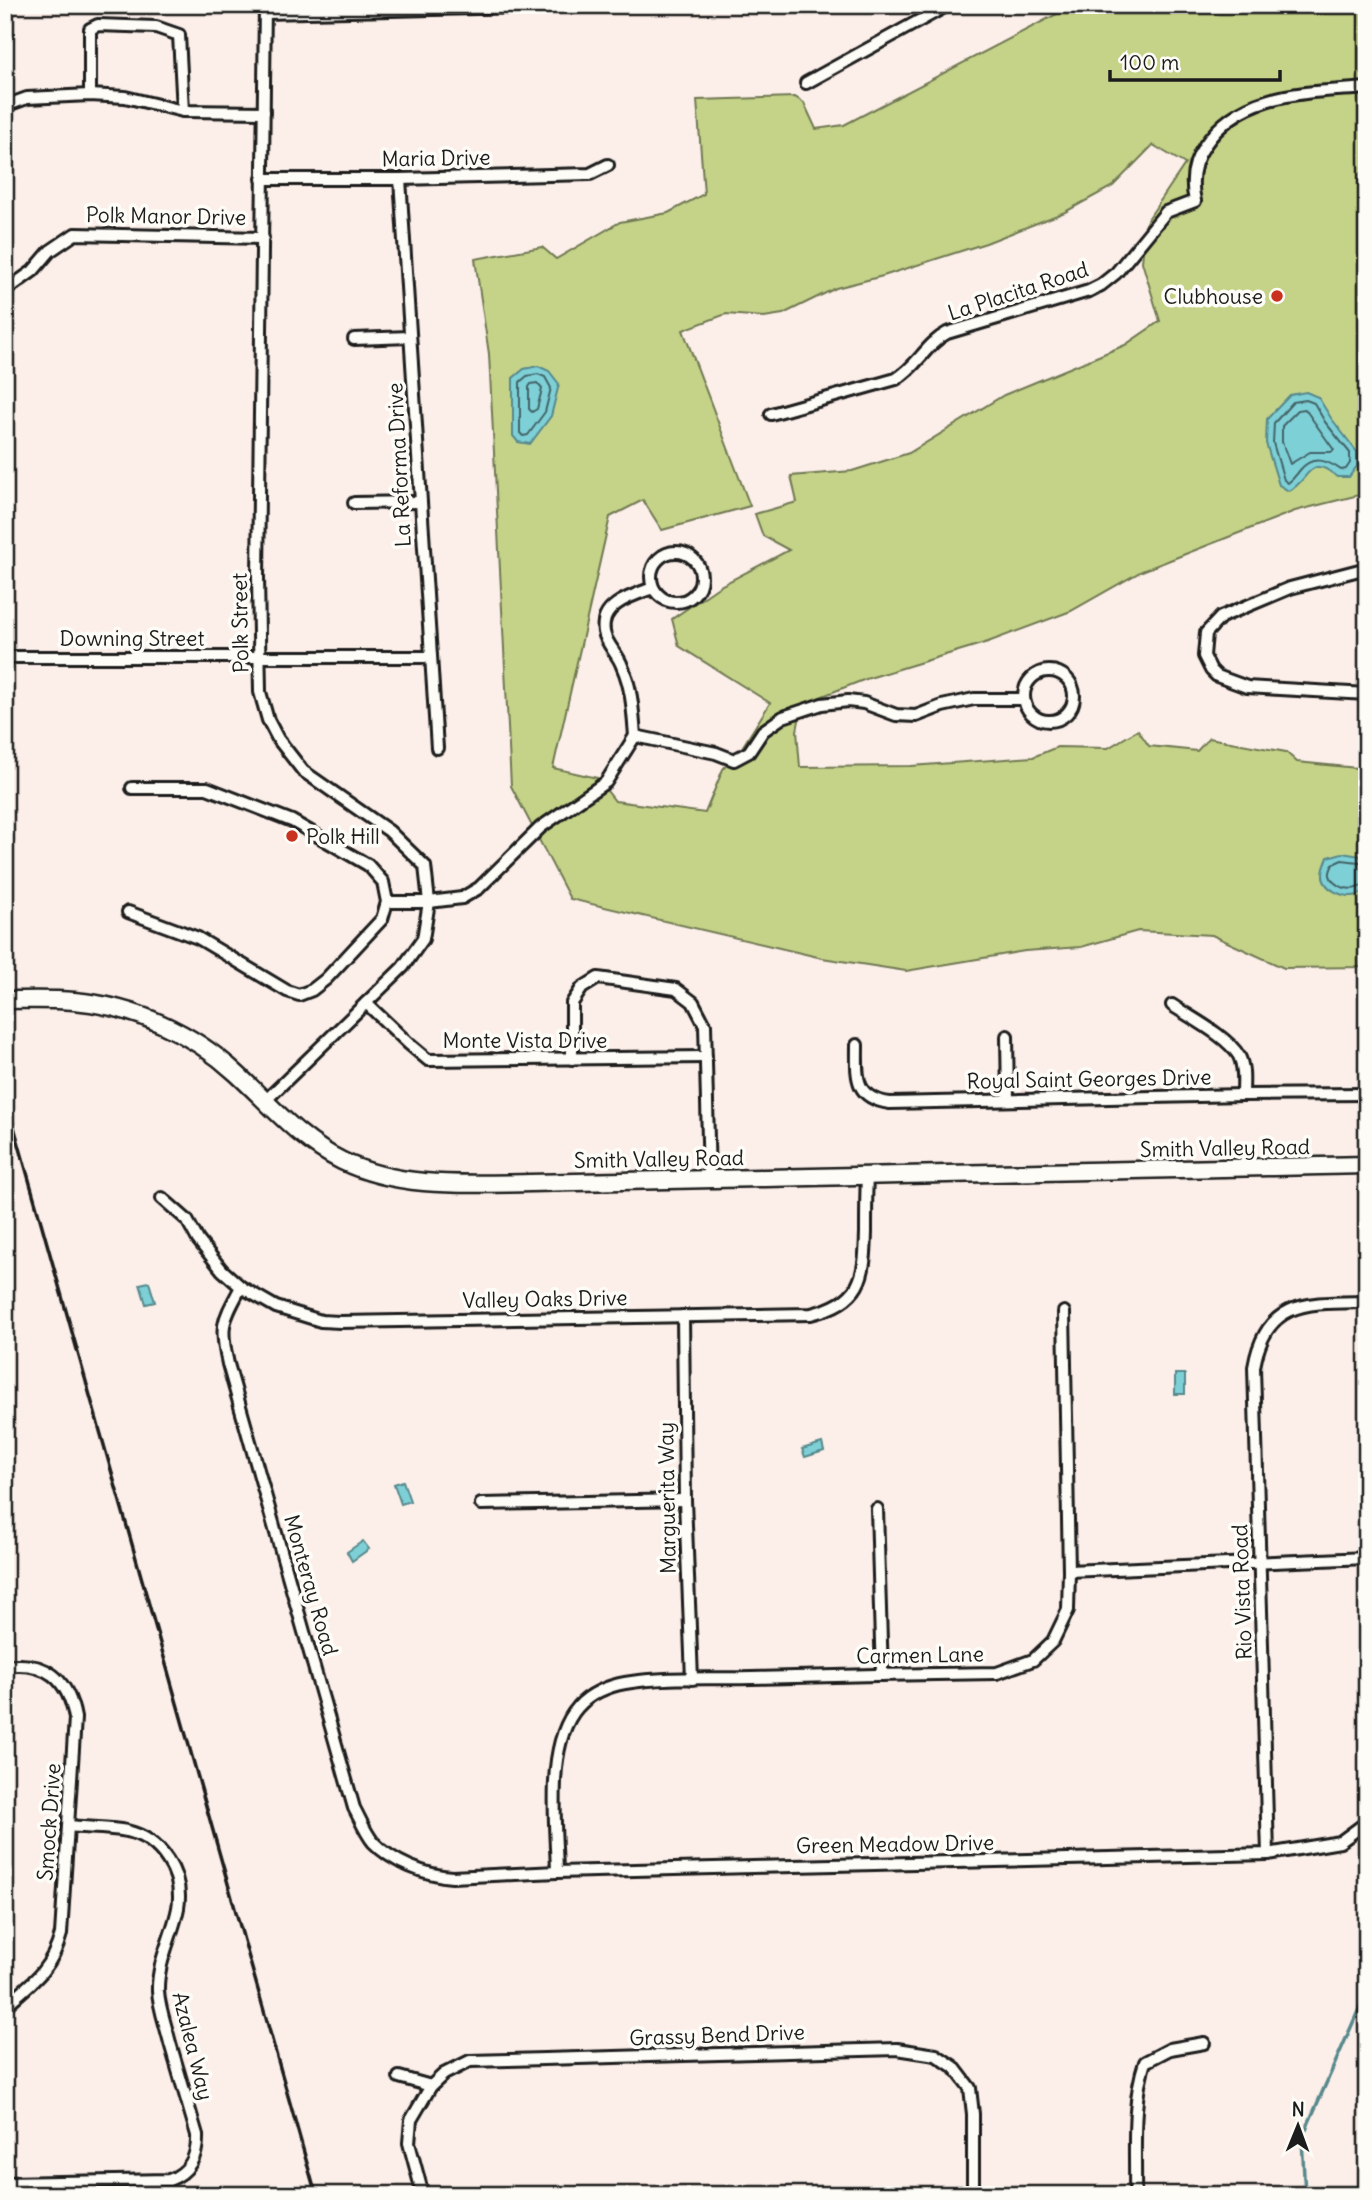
<svg xmlns="http://www.w3.org/2000/svg" width="1372" height="2200" viewBox="0 0 1372 2200" font-family="Delius,sans-serif">
<style>
.green{fill:#c4d388;stroke:#707852;stroke-width:2;fill-rule:evenodd}
.water{fill:#7ed0d7;stroke:#57888c;stroke-width:2}
.lines{fill:none;stroke-linecap:round;stroke-linejoin:round}
.shore{stroke:#436467;stroke-width:2}
.stream{stroke:#57888c;stroke-width:3.5}
.minor-casing{stroke:#1c1c1c;stroke-width:16}
.secondary-casing{stroke:#1c1c1c;stroke-width:21}
.minor{stroke:#fdfcf7;stroke-width:10}
.secondary{stroke:#fdfcf7;stroke-width:16}
.rail{stroke:#1c1c1c;stroke-width:3.5}
.poi-dot{fill:#c8321e;stroke:#fdfcf7;stroke-width:2.5}
.labels{text-anchor:middle;dominant-baseline:central;stroke-width:7;stroke-linejoin:round;paint-order:stroke}
.street-label{font-size:21px;fill:#1c1c1c;stroke:#fdfcf7}
.poi-label{font-size:21px;fill:#1c1c1c;stroke:#fdfcf7;text-anchor:end}
</style>
<rect width="100%" height="100%" fill="#fcefe9"/>
<filter id="ink" filterUnits="userSpaceOnUse"><feTurbulence type="fractalNoise" baseFrequency=".0143" numOctaves="2"/><feDisplacementMap in="SourceGraphic" scale="14" xChannelSelector="R" yChannelSelector="G"/><feConvolveMatrix kernelMatrix="1 2 1 2 8 2 1 2 1" color-interpolation-filters="sRGB"/></filter>
<g filter="url(#ink)">
<path class="green" d="M1074 5H1367V493L1295 511 1142 571 1071 611 988 642 866 679 802 704 797 731 800 767 911 766 1033 757 1057 747 1108 748 1138 730 1149 746 1197 751 1209 738 1286 752 1297 762 1367 769V967L1284 968 1212 935 1138 931 1081 947 1025 951 906 971 822 958 570 899 511 786 489 354 475 259 542 247 556 259 620 222 668 213 704 194 697 100 795 97 804 103 816 129 844 125ZM1153 145 1185 164 1146 222 1142 262 1160 321 1125 345 1004 395 909 453 852 471 791 476 797 502 755 514 763 536 789 550 720 586 672 619 679 646 770 703 741 749 723 769 705 813 615 801 597 778 553 768 610 517 643 500 662 530 750 506 683 330 726 314 764 317 783 314 836 288 883 276 986 243 1065 212 1113 186Z"/>
<g class="water">
<path d="M538 366 549 371 559 384 551 416 530 444 518 442 513 436V378L524 369Z"/>
<path d="M1306 392 1318 397 1331 418 1357 452V466L1349 477H1337C1309 452 1310 480 1289 491L1279 485 1266 443 1267 419 1290 395Z"/>
<path d="M1342 853 1367 857V888C1365 890 1359 895 1358 895 1344 899 1322 889 1323 874 1323 869 1326 862 1328 857Z"/>
<path d="M149 1282 155 1302 146 1304 140 1284Z"/>
<rect x="1175" y="1374" width="10" height="20"/>
<path d="M822 1443 824 1451 805 1457 802 1449Z"/>
<path d="M403 1481 410 1501 401 1504 394 1484Z"/>
<path d="M363 1541 369 1549 352 1561 347 1552Z"/>
</g>
<g class="lines">
<g class="shore">
<path d="M538 374 545 377 551 388 545 412 528 435 523 436 520 433V382L527 376Z"/>
<path d="M537 383 542 389 537 409 532 412 529 409V387L531 384Z"/>
<path d="M1306 400 1314 403 1325 422 1350 453V463L1346 469 1341 470C1328 461 1313 454 1300 470 1296 475 1294 479 1288 483L1284 480 1273 443 1274 423 1293 402Z"/>
<path d="M1305 409 1334 450 1331 452H1310L1290 464 1282 442V426L1298 410Z"/>
<path d="M1367 863 1342 860 1333 864C1332 867 1329 872 1330 875 1332 885 1347 891 1356 888 1360 887 1363 884 1367 884"/>
</g>
<path class="stream" d="M1305 2195 1302 2138 1367 1991"/>
<defs>
<g id="minor">
<path d="M265 13 599 5"/>
<path d="M806 83 948 5"/>
<path d="M90 95V29L98 25 156 27 179 35 183 111"/>
<path d="M5 106 27 98 90 95 125 97 183 111 264 112"/>
<path d="M262 179H400L590 174 608 165"/>
<path d="M400 179 437 748"/>
<path d="M5 291 33 271 50 251 75 234 263 238"/>
<path d="M354 339 410 337"/>
<path d="M771 414 896 379C917 367 926 344 947 333L1089 291 1101 285 1116 273 1166 212 1195 201C1190 180 1193 162 1205 145 1242 90 1308 93 1367 88"/>
<path d="M354 503 419 502"/>
<circle cx="676" cy="577" r="25"/>
<path d="M1367 568 1290 588 1221 617 1206 633 1204 656 1211 670 1217 676 1247 687 1367 694"/>
<path d="M5 657H431"/>
<circle cx="1049" cy="696" r="25"/>
<path d="M635 736C633 712 632 688 622 666 618 654 606 644 604 632 599 604 634 595 653 588"/>
<path d="M387 902H429L462 898 479 888 541 827 606 782 635 736 716 753 734 760 749 752 763 731 783 717 822 704 848 701 864 703 896 715 916 716 942 706 974 699H1024"/>
<path d="M128 912 198 938 287 991 299 995 312 990 326 979 382 919 387 902 383 882 368 865 292 821 207 788H132"/>
<path d="M366 1003 409 1044 428 1060 706 1057"/>
<path d="M1172 1005C1191 1018 1227 1036 1239 1056 1245 1068 1243 1083 1243 1095"/>
<path d="M1007 1036 1008 1100"/>
<path d="M857 1045C857 1075 853 1098 890 1103L1243 1095 1367 1094"/>
<path d="M572 1059V1003L582 988 598 978 676 989 693 1002 705 1025 709 1179"/>
<path d="M264 1102 403 967 423 939 429 902 425 866 389 831 303 771 278 739 268 720 260 692 258 577 265 5"/>
<path d="M162 1198 187 1220 198 1240 222 1270 241 1287 276 1307 321 1321 340 1322 811 1314C861 1302 865 1279 866 1232 866 1214 866 1195 867 1176"/>
<path d="M241 1287C223 1321 219 1325 228 1364L354 1808C360 1819 365 1832 373 1842 392 1862 425 1875 452 1877L557 1872 1268 1854 1340 1842 1367 1822"/>
<path d="M683 1316 685 1500 692 1679"/>
<path d="M481 1504 685 1500"/>
<path d="M877 1509 882 1675"/>
<path d="M1069 1571 1367 1558"/>
<path d="M5 1666C46 1660 68 1679 75 1718L61 1934C52 1969 32 1983 5 2006"/>
<path d="M1268 1854 1254 1367C1266 1298 1310 1303 1367 1302"/>
<path d="M557 1872C556 1824 545 1744 578 1707 589 1694 608 1686 625 1683 666 1676 710 1679 752 1678 834 1676 915 1674 997 1673L1033 1660 1053 1641 1068 1610 1069 1571 1064 1312"/>
<path d="M399 2077 431 2086"/>
<path d="M5 2183 169 2180C189 2173 198 2156 197 2135 188 2104 179 2073 170 2043 166 2026 159 2008 158 1991 157 1962 173 1935 178 1908 184 1874 161 1839 127 1831 108 1827 87 1828 68 1826"/>
<path d="M423 2195 409 2143 411 2120 431 2086 444 2074 470 2061 897 2049 936 2055 954 2067 970 2088 973 2114V2195"/>
<path d="M1135 2195C1136 2151 1131 2104 1145 2062L1170 2049 1204 2043"/>
</g>
<path id="secondary" d="M5 1000C28 1000 51 999 74 1001 134 1006 193 1033 236 1073 271 1105 299 1140 342 1161 400 1189 467 1184 530 1183L1367 1165"/>
</defs>
<use href="#minor" class="minor-casing"/>
<use href="#secondary" class="secondary-casing"/>
<use href="#minor" class="minor"/>
<use href="#secondary" class="secondary"/>
<path class="rail" d="M5 1095 316 2195"/>
</g>
</g>
<g class="poi-dot">
<circle cx="1277" cy="296" r="7"/>
<circle cx="292" cy="836" r="7"/>
</g>
<g class="labels">
<g class="street-label">
<text transform="translate(436 158) rotate(-1)">Maria Drive</text>
<text transform="translate(166 216) rotate(1)">Polk Manor Drive</text>
<text transform="translate(1018 291) rotate(-18)">La Placita Road</text>
<text transform="translate(399 465) rotate(-93)">La Reforma Drive</text>
<text transform="translate(240 623) rotate(-91)">Polk Street</text>
<text x="132" y="638">Downing Street</text>
<text x="525" y="1040">Monte Vista Drive</text>
<text transform="translate(1089 1079) rotate(-1)">Royal Saint Georges Drive</text>
<text transform="translate(1225 1148) rotate(-1)">Smith Valley Road</text>
<text transform="translate(659 1159) rotate(-1)">Smith Valley Road</text>
<text transform="translate(545 1299) rotate(-1)">Valley Oaks Drive</text>
<text transform="translate(667 1498) rotate(-91)">Marguerita Way</text>
<text transform="translate(311 1585) rotate(74)">Monteray Road</text>
<text transform="translate(1242 1592) rotate(-92)">Rio Vista Road</text>
<text transform="translate(920 1655) rotate(-1)">Carmen Lane</text>
<text transform="translate(49 1822) rotate(-86)">Smock Drive</text>
<text transform="translate(895 1844) rotate(-1)">Green Meadow Drive</text>
<text transform="translate(717 2035) rotate(-2)">Grassy Bend Drive</text>
<text transform="translate(193 2046) rotate(76)">Azalea Way</text>
</g>
<g class="poi-label">
<text x="1263" y="296">Clubhouse</text>
<text x="306" y="836" text-anchor="start">Polk Hill</text>
</g>
</g>
<rect width="1372" height="2200" fill="none" stroke="#fdfcf7" stroke-width="28"/>
<rect x="14" y="14" width="1344" height="2172" fill="none" stroke="#1c1c1c" stroke-width="2.5" filter="url(#ink)"/>
<g transform="translate(1298 2126) rotate(1)" stroke="#fdfcf7" stroke-width="5" paint-order="stroke">
<path d="M0-5L12 26L0 18L-12 26Z" fill="#1c1c1c"/>
<text y="-10" font-size="19" font-weight="bold" text-anchor="middle" fill="#1c1c1c">N</text>
</g>
<path d="M1110 70v10h170v-10" fill="none" stroke="#1c1c1c" stroke-width="3.5"/>
<text x="1120" y="70" font-size="21" fill="#1c1c1c" stroke="#fdfcf7" stroke-width="5" paint-order="stroke">100 m</text>
</svg>
